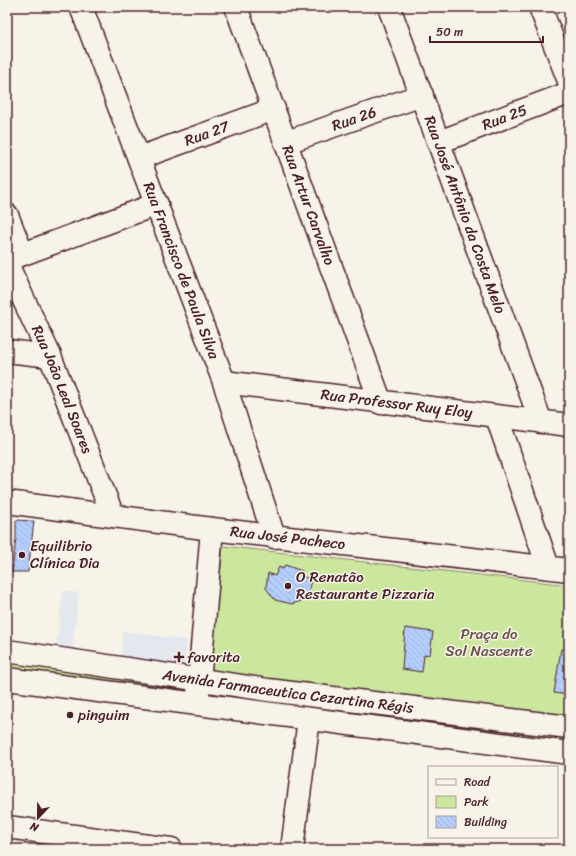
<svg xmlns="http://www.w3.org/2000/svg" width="576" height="856" viewBox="0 0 576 856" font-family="Sriracha,sans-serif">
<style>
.built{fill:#e3e8ee}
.green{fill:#cbe79d;stroke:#8a8364}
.building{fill:url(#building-back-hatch);stroke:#4a1f2b}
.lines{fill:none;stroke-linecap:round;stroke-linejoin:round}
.minor-casing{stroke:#4a1f2b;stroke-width:25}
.minor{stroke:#f7f3e8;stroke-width:22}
.poi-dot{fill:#4a1f2b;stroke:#f7f3e8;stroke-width:1.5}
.labels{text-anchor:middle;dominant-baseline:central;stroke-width:3;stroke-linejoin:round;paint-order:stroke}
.street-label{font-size:15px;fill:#4a1f2b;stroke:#f7f3e8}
.poi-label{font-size:15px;fill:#4a1f2b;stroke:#f7f3e8;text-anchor:start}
.park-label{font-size:15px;fill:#6a5148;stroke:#f7f3e8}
</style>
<defs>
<pattern id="building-back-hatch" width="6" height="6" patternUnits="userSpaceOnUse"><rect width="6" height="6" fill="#b5cffd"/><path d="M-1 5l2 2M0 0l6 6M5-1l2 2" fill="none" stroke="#9db1d9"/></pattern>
</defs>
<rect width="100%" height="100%" fill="#f7f3e8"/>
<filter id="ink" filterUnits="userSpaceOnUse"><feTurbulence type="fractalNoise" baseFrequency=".025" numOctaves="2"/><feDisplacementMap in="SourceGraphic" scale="8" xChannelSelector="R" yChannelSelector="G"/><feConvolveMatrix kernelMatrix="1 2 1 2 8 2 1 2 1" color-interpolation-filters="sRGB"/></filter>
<g filter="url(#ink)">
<g class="built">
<path d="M63 591 79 593 72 652 56 650Z"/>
<path d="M123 631 187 640 184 668 120 659Z"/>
</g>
<g class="green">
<path d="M223 546 569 585V720L210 674Z"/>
<path d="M7 655 190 679 189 701 7 676Z"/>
<path d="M207 688 569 736V749L205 703Z"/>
</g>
<g class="building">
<path d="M16 520 34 521 28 572H12L16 538Z"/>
<path d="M285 565 302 571V576L311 580 308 594 301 601 292 604 275 600 266 588 268 573 275 576 279 567 283 569Z"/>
<path d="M405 628 433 632 430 654 424 655 422 672 402 669Z"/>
<path d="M561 649 569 650V695L554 693Z"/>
</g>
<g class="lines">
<defs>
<g id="minor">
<path id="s1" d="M81 7 224 382 274 537"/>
<path id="s2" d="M236 7 381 403"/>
<path id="s3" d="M389 7 541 422"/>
<path d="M540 7 569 81"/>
<path id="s4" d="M287 142 422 95"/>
<path id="s5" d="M439 142 569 93"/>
<path id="s6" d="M139 158 274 109"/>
<path d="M7 215 22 253"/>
<path d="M7 260 157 204"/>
<path id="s7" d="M7 264 50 356 113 516"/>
<path d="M7 351 50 356"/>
<path id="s8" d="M224 382 569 425"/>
<path d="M497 417 548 567"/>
<path id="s9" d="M7 502 212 529 569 570"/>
<path id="s10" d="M7 651 268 690 569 727"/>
<path d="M7 679 569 753"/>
<path d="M198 694 212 529"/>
<path d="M7 827 171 849"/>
<path d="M292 849 309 719"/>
</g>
</defs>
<use href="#minor" class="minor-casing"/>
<use href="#minor" class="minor"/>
</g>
</g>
<g class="poi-dot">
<circle cx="22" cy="555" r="4"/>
<circle cx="288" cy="586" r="4"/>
<path d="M177 651h4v4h4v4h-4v4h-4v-4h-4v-4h4z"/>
<circle cx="70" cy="715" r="4"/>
</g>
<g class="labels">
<g class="street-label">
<text stroke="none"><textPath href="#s5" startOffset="70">Rua 25</textPath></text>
<text stroke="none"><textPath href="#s4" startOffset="71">Rua 26</textPath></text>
<text stroke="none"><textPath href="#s6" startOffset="72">Rua 27</textPath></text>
<text stroke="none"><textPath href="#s2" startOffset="211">Rua Artur Carvalho</textPath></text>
<text stroke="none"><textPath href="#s3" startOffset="221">Rua José Antônio da Costa Melo</textPath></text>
<text stroke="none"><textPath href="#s1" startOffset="282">Rua Francisco de Paula Silva</textPath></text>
<text stroke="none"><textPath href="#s7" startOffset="137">Rua João Leal Soares</textPath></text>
<text stroke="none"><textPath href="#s8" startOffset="174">Rua Professor Ruy Eloy</textPath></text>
<text stroke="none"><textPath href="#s9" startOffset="283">Rua José Pacheco</textPath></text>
<text stroke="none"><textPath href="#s10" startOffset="284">Avenida Farmaceutica Cezartina Régis</textPath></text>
</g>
<g class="poi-label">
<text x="30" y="546">Equilibrio<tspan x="30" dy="17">Clínica Dia</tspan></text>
<text x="296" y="577">O Renatão<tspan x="296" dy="17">Restaurante Pizzaria</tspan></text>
<text x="187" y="657">favorita</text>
<text x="78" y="715">pinguim</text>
</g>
<g class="park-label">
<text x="489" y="634">Praça do<tspan x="489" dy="17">Sol Nascente</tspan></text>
</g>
</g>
<rect width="576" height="856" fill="none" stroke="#f7f3e8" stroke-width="24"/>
<rect x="12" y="12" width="552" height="832" fill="none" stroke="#4a1f2b" stroke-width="1.5" filter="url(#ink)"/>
<rect x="428" y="766" width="130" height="72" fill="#f7f3e8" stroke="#b29e9c"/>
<rect x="436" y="779" width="20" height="6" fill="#f7f3e8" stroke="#b29e9c"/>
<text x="464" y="786" font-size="12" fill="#4a1f2b">Road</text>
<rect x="436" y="796" width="20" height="12" fill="#cbe79d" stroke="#b29e9c"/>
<text x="464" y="806" font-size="12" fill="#4a1f2b">Park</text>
<rect x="436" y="816" width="20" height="12" fill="url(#building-back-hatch)" stroke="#b29e9c"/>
<text x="464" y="826" font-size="12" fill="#4a1f2b">Building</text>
<g transform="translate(38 818) rotate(202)" stroke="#f7f3e8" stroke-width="3" paint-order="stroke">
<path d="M0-3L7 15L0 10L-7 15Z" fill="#4a1f2b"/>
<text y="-6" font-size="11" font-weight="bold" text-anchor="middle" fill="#4a1f2b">N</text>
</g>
<path d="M430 36v6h113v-6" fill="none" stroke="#4a1f2b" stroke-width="2"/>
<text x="436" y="36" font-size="12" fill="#4a1f2b" stroke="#f7f3e8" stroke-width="3" paint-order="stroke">50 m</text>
</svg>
